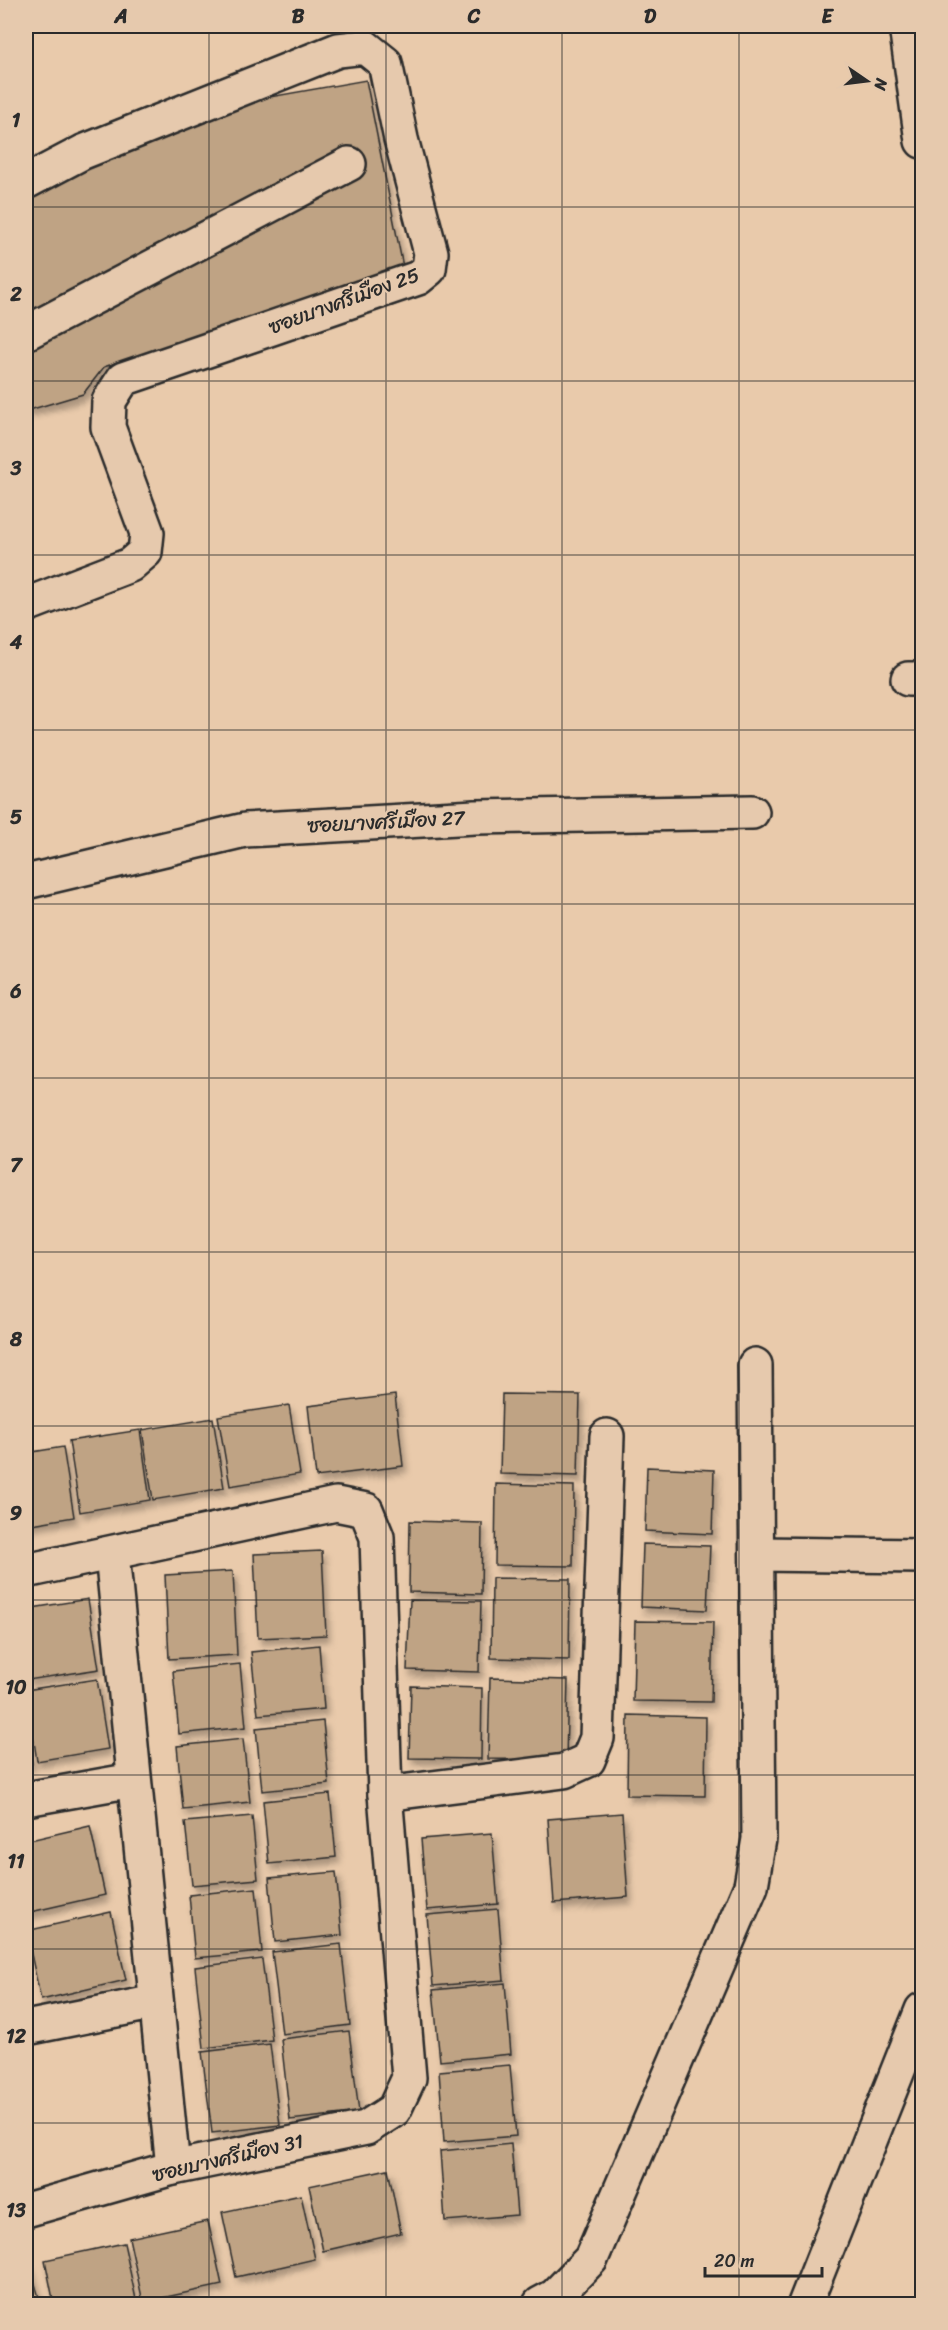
<svg xmlns="http://www.w3.org/2000/svg" width="948" height="2330" viewBox="0 0 948 2330" font-family="Sriracha,'Playpen Sans Thai',sans-serif">
<style>
.building{fill:#bfa384;stroke:#2b2b2b;stroke-width:1.5;filter:url(#shadow)}
.lines{fill:none;stroke-linecap:round;stroke-linejoin:round}
.minor-casing{stroke:#2b2b2b;stroke-width:38}
.minor{stroke:#e6c9ad;stroke-width:33}
.grid{fill:none;stroke:#2b2b2b;stroke-width:1.5;stroke-opacity:0.55}
.labels{text-anchor:middle;dominant-baseline:central;stroke-width:4.5;stroke-linejoin:round;paint-order:stroke}
.street-label{font-size:20px;fill:#2b2b2b;stroke:#e6c9ad}
.neatline{fill:none;stroke:#2b2b2b;stroke-width:2}
.grid-label{font-size:20px;text-anchor:middle;font-weight:bold;fill:#2b2b2b}
</style>
<defs>
<filter id="shadow"><feDropShadow dx="3.5" dy="6" stdDeviation="3" flood-color="#0004"/></filter>
</defs>
<rect width="100%" height="100%" fill="#e9caab"/>
<filter id="ink" filterUnits="userSpaceOnUse"><feTurbulence type="fractalNoise" baseFrequency=".0167" numOctaves="2"/><feDisplacementMap in="SourceGraphic" scale="12" xChannelSelector="R" yChannelSelector="G"/><feConvolveMatrix kernelMatrix="1 2 1 2 8 2 1 2 1" color-interpolation-filters="sRGB"/></filter>
<g filter="url(#ink)">
<g class="building">
<path d="M366 80 403 267 104 367 83 394 26 411V198L191 111Z"/>
<path d="M502 1394 580 1395 578 1476 500 1474Z"/>
<path d="M395 1395 403 1466 316 1477 308 1406Z"/>
<path d="M289 1405 300 1474 230 1486 218 1416Z"/>
<path d="M213 1418 224 1488 153 1500 142 1430Z"/>
<path d="M140 1430 150 1500 80 1512 69 1441Z"/>
<path d="M63 1447 74 1517 26 1525V1453Z"/>
<path d="M647 1467 714 1470 712 1534 645 1531Z"/>
<path d="M496 1484 574 1486 573 1566 495 1565Z"/>
<path d="M410 1521 482 1523 481 1594 409 1592Z"/>
<path d="M643 1544 710 1546 707 1610 641 1607Z"/>
<path d="M322 1551 326 1635 258 1638 254 1554Z"/>
<path d="M233 1571 237 1655 169 1659 165 1575Z"/>
<path d="M492 1578 570 1579 569 1660 491 1658Z"/>
<path d="M88 1599 99 1669 28 1680 26 1664V1609Z"/>
<path d="M410 1600 481 1601 479 1672 407 1670Z"/>
<path d="M635 1621 713 1622 711 1702 633 1701Z"/>
<path d="M319 1645 324 1709 258 1715 251 1652Z"/>
<path d="M240 1664 246 1727 179 1734 173 1671Z"/>
<path d="M490 1678 568 1680 566 1760 488 1759Z"/>
<path d="M97 1679 108 1749 37 1761 26 1690Z"/>
<path d="M411 1686 482 1688 481 1759 409 1758Z"/>
<path d="M628 1715 706 1717 705 1796 627 1795Z"/>
<path d="M323 1721 329 1784 262 1791 256 1728Z"/>
<path d="M26 1725 32 1764 26 1765Z"/>
<path d="M243 1739 250 1802 183 1809 177 1746Z"/>
<path d="M330 1794 336 1857 269 1864 263 1801Z"/>
<path d="M622 1813 628 1897 554 1903 548 1819Z"/>
<path d="M252 1816 258 1879 192 1885 185 1822Z"/>
<path d="M90 1826 105 1895 26 1913V1841Z"/>
<path d="M492 1833 498 1904 427 1910 421 1839Z"/>
<path d="M336 1872 342 1935 275 1942 269 1878Z"/>
<path d="M256 1888 262 1952 195 1958 189 1895Z"/>
<path d="M498 1909 504 1980 433 1986 427 1915Z"/>
<path d="M111 1912 126 1980 41 2000 26 1931Z"/>
<path d="M341 1944 350 2025 282 2034 272 1952Z"/>
<path d="M262 1959 272 2040 204 2048 195 1967Z"/>
<path d="M505 1983 511 2054 440 2061 433 1990Z"/>
<path d="M349 2031 359 2112 290 2120 281 2039Z"/>
<path d="M270 2044 280 2125 212 2133 202 2052Z"/>
<path d="M510 2065 516 2136 444 2142 439 2071Z"/>
<path d="M511 2144 517 2215 445 2221 440 2151Z"/>
<path d="M388 2169 401 2233 323 2251 309 2186Z"/>
<path d="M301 2195 315 2259 236 2277 222 2212Z"/>
<path d="M208 2221 222 2285 143 2302 129 2238Z"/>
<path d="M124 2243 137 2304H54L45 2260Z"/>
<path d="M29 2264 41 2304H26V2265Z"/>
</g>
<g class="lines">
<defs>
<g id="minor">
<path d="M906 26 922 141"/>
<path d="M26 182 83 152 338 50 365 47 385 63 401 139 431 253 429 269 418 278 123 379 109 401 108 427 147 533 145 552 130 565 26 605"/>
<path d="M26 333 349 164"/>
<path d="M908 679H922"/>
<path d="M26 882 245 830 475 817 752 812"/>
<path d="M112 1554 173 2168"/>
<path d="M757 1554 922 1556"/>
<path d="M26 1571 336 1504 366 1510 377 1537 385 1794 409 2078 394 2110 366 2128 173 2168 26 2210"/>
<path d="M385 1794 564 1771 588 1760 597 1738 607 1436"/>
<path d="M26 1799 133 1780"/>
<path d="M26 2028 156 2002"/>
<path d="M540 2304 555 2296 591 2259 751 1886 759 1839 755 1365"/>
<path d="M805 2304 922 2010"/>
</g>
</defs>
<use href="#minor" class="minor-casing"/>
<use href="#minor" class="minor"/>
</g>
</g>
<path class="grid" d="M209 26V2304M386 26V2304M562 26V2304M739 26V2304M26 207H922M26 381H922M26 555H922M26 730H922M26 904H922M26 1078H922M26 1252H922M26 1426H922M26 1600H922M26 1775H922M26 1949H922M26 2123H922"/>
<g class="labels">
<g class="street-label">
<text transform="translate(344 301) rotate(-20)">ซอยบางศรีเมือง 25</text>
<text transform="translate(386 822) rotate(-3)">ซอยบางศรีเมือง 27</text>
<text transform="translate(228 2158) rotate(-13)">ซอยบางศรีเมือง 31</text>
</g>
</g>
<rect width="948" height="2330" fill="none" stroke="#e6c9ad" stroke-width="66"/>
<g transform="translate(867 81) rotate(104)" stroke="#e6c9ad" stroke-width="4.5" paint-order="stroke">
<path d="M0-4.5L10 22L0 15L-10 22Z" fill="#2b2b2b"/>
<text y="-9" font-size="16" font-weight="bold" text-anchor="middle" fill="#2b2b2b">N</text>
</g>
<path d="M705 2267v9h117v-9" fill="none" stroke="#2b2b2b" stroke-width="3"/>
<text x="714" y="2267" font-size="18" fill="#2b2b2b" stroke="#e6c9ad" stroke-width="4.5" paint-order="stroke">20 m</text>
<rect x="33" y="33" width="882" height="2264" class="neatline"/>
<g class="grid-label">
<text x="121" y="23">A</text>
<text x="298" y="23">B</text>
<text x="474" y="23">C</text>
<text x="650" y="23">D</text>
<text x="827" y="23">E</text>
<text x="16" y="127">1</text>
<text x="16" y="301">2</text>
<text x="16" y="475">3</text>
<text x="16" y="649">4</text>
<text x="16" y="824">5</text>
<text x="16" y="998">6</text>
<text x="16" y="1172">7</text>
<text x="16" y="1346">8</text>
<text x="16" y="1520">9</text>
<text x="16" y="1694">10</text>
<text x="16" y="1868">11</text>
<text x="16" y="2043">12</text>
<text x="16" y="2217">13</text>
</g>
</svg>
